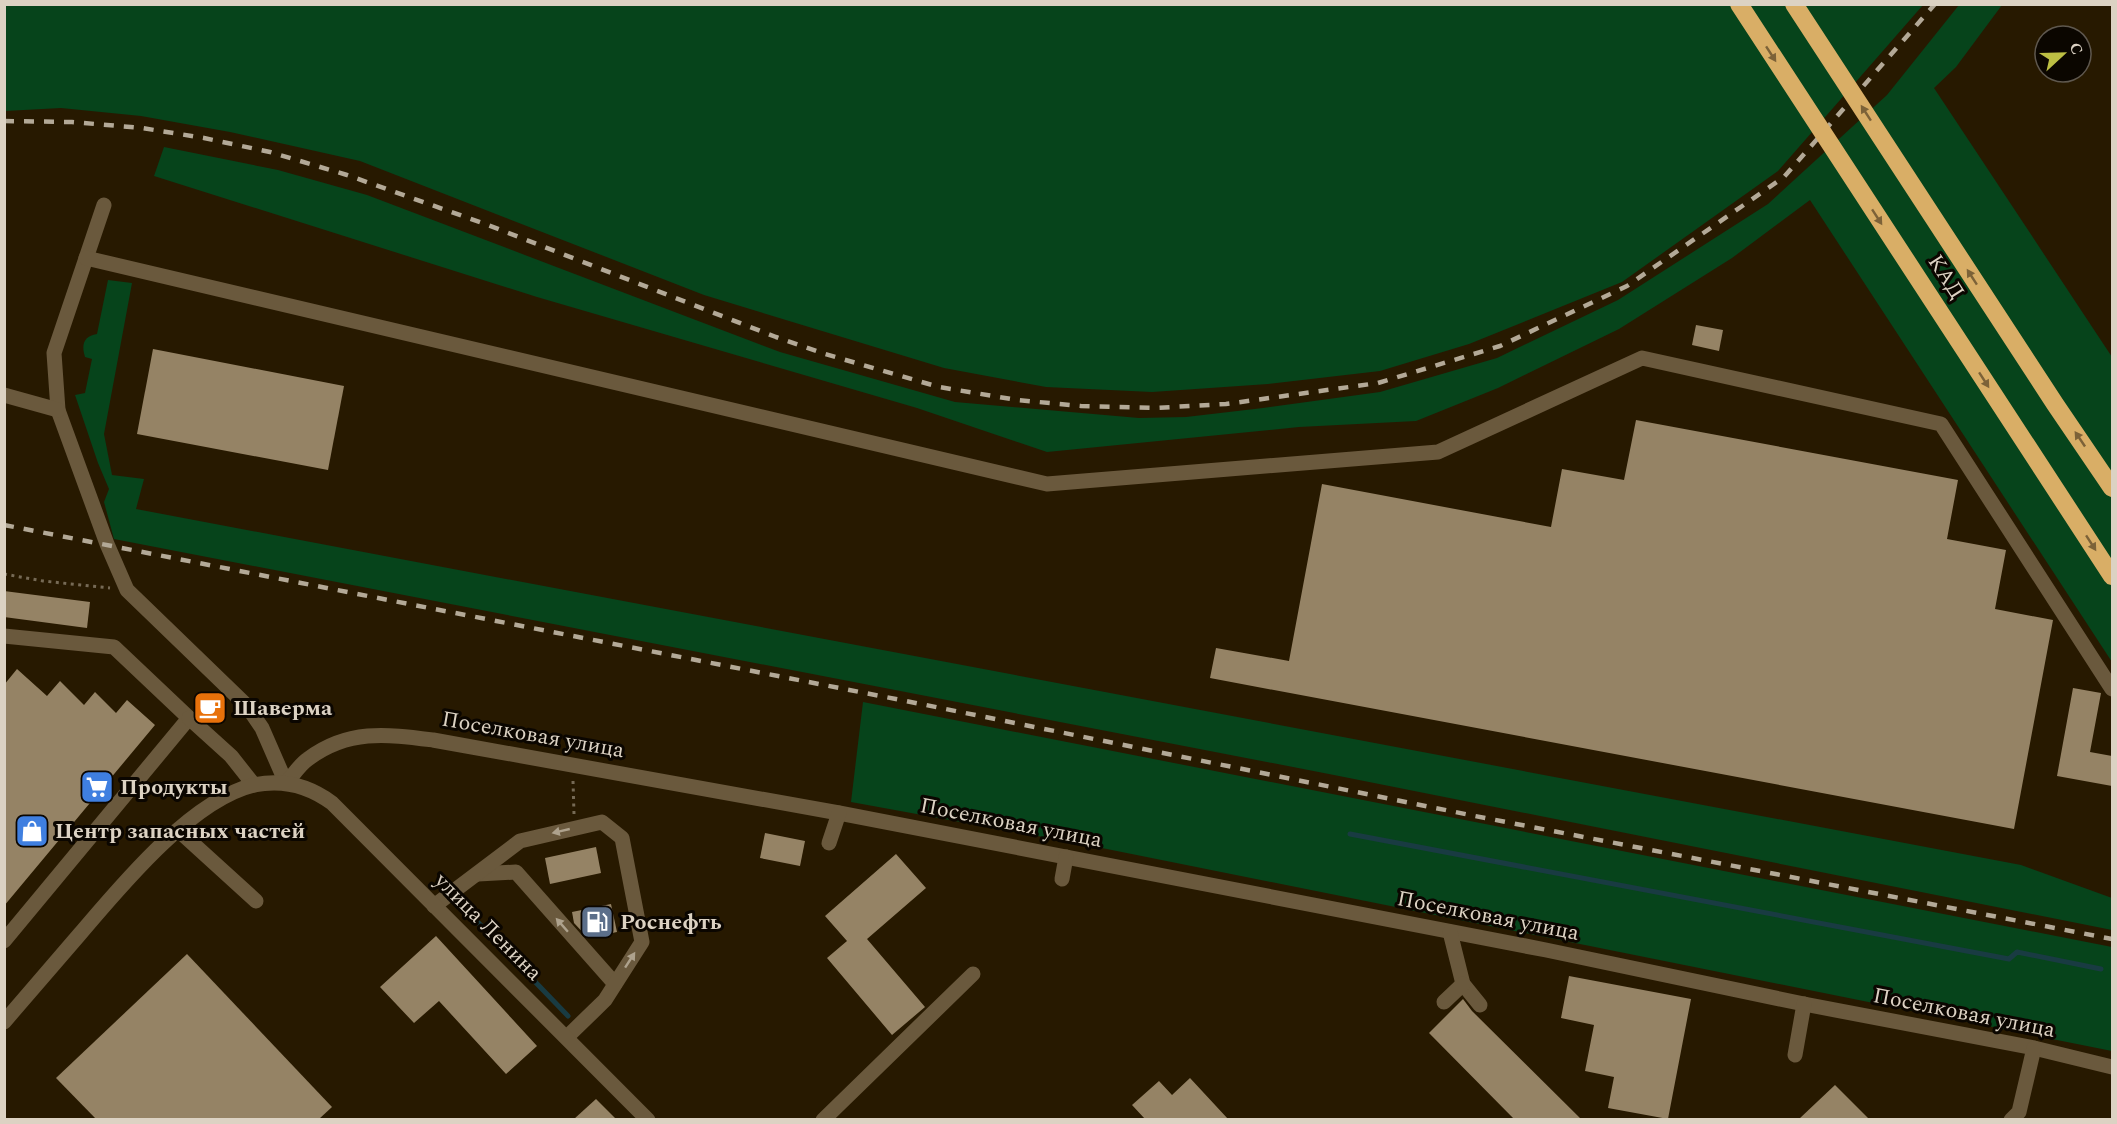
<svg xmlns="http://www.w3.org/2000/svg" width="2117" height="1124" viewBox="0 0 2117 1124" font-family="Spectral,serif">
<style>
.green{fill:#06441b}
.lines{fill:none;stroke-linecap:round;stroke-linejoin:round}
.stream{stroke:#193b42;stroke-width:5}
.building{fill:#958365}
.path{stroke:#766a55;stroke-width:3;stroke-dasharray:3 4.5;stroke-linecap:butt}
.minor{stroke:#6a593d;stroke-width:15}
.rail{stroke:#b3a997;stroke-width:4.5;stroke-dasharray:10 10;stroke-linecap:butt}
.highway-bridge{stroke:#d9ae66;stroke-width:18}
.oneway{fill:#7c6238}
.oneway2{fill:#aea28d}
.labels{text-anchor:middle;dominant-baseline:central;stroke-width:6;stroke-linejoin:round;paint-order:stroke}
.street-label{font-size:22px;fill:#dcd2c3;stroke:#0b0600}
.poi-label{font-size:22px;font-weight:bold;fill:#dcd2c3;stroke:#0b0600;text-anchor:start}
</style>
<rect width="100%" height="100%" fill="#271900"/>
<g class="green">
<path d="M5 5H1923L1778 171 1622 282 1469 344 1380 371 1268 384 1152 392 1046 387 944 368 704 295 360 161 230 132 141 116 61 108 5 111Z"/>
<path d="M1959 5H2002L1956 67 1934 88 2112 357V662L1810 200 1732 258 1619 329 1498 388 1416 421 1299 427 1047 452 917 408 537 297 154 176 164 147 278 170 367 195 780 352 955 402 1139 418 1186 417 1263 408 1380 392 1497 358 1618 300 1768 204 1887 95Z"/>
<path d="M108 280 132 283 104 434 112 475 144 479 136 509 2021 865 2112 898V930L1334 775 114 539 104 502 109 489 98 463 75 395 85 393 92 359 85 357C81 344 84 336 97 334Z"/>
<path d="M863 702 2112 947V1051L1087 845 851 802Z"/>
</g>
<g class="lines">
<g class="stream">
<path d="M1350 834 2009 959 2017 952 2101 969"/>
<path d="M468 912 568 1016"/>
</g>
</g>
<g class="building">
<path d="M1696 325 1723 330 1719 351 1692 345Z"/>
<path d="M153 349 344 386 328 470 137 434Z"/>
<path d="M1636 420 1958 480 1947 539 2006 550 1995 609 2053 620 2014 829 1210 678 1216 648 1289 661 1322 484 1551 527 1562 469 1624 480Z"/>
<path d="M4 591 90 602 87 628 4 617Z"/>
<path d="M17 669 47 696 60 681 84 705 95 692 116 713 127 700 155 725 4 906V685Z"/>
<path d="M2073 688 2101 693 2090 752 2112 756V786L2057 776Z"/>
<path d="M765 833 805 841 800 866 760 858Z"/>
<path d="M596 847 601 873 550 884 545 858Z"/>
<path d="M896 854 926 888 867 939 925 1007 892 1035 827 958 847 941 825 916Z"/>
<path d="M611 904 617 932 588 938 574 923 572 912Z"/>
<path d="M436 936 537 1046 506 1074 439 1001 414 1023 380 987Z"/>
<path d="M187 954 332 1107 319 1119H96L56 1078Z"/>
<path d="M1569 976 1691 999 1668 1119 1608 1108 1614 1077 1585 1071 1594 1025 1561 1018Z"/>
<path d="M1463 999 1472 1011 1581 1119H1514L1429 1033Z"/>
<path d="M1190 1078 1228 1119H1145L1132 1105 1159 1081 1172 1095Z"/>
<path d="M1835 1085 1869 1119H1799Z"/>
<path d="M596 1099 616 1119H574Z"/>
</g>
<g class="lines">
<g class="path">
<path d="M4 574 43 581 110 588"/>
<path d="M573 781 574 814"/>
</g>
<g class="minor">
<path d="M104 205 54 353 58 410 107 544 127 590 247 706 262 728 286 783"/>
<path d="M86 258 1047 484 1438 452 1642 358 1941 424 2112 689"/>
<path d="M4 395 58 410"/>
<path d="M4 636 114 647 189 718 4 941"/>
<path d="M189 718 231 756 254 785"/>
<path d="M286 783C293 776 299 765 308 759 348 729 386 734 433 740L839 813 1546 950 1804 1004 2034 1048 2112 1067"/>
<path d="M178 830 256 901"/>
<path d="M829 843 839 813"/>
<path d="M478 874 516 872 615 984"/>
<path d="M1062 879 1066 857"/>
<path d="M434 906 520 841 602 822 622 838 642 942 605 1000 567 1037"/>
<path d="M1450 932 1463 984 1480 1005"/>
<path d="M1444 1002 1463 984"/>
<path d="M4 1022C29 993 54 964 79 935 120 887 191 800 254 785 283 779 309 786 332 803L648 1120"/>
<path d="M1795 1055 1804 1004"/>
<path d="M823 1120 973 974"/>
<path d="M2011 1120 2019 1112 2034 1048"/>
</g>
<g class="rail">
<path d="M4 121 72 122 142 128 204 138 270 152 347 175 488 225 776 337 825 354 939 387 1017 400 1081 406 1155 408 1226 404 1378 383 1500 346 1627 286 1784 177 1935 4"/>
<path d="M4 525 901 700 1475 816 2112 939"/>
</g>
<g class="highway-bridge">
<path d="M1739 4 2112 576"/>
<path d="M1794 4 2055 404 2112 488"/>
</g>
</g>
<defs><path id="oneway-solid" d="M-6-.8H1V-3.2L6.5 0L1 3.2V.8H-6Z" transform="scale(1.5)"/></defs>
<g class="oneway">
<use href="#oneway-solid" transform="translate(1771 54) rotate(57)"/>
<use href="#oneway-solid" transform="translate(1866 113) rotate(-123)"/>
<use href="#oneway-solid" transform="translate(1877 217) rotate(57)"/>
<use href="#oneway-solid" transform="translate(1972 277) rotate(-123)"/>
<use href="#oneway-solid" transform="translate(1984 380) rotate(57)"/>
<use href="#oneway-solid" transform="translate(2080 439) rotate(-124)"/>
<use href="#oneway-solid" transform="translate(2091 543) rotate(57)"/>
</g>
<g class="oneway2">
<use href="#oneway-solid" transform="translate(561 831) rotate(167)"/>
<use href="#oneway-solid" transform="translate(562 925) rotate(-131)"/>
<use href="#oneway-solid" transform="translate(630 960) rotate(-57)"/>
</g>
<defs>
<symbol id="cafe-square" viewBox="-11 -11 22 22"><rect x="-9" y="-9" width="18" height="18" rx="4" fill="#e8710a" stroke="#0b0600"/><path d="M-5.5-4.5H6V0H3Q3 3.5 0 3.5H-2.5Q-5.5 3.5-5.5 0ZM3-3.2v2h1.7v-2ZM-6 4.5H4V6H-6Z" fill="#fff"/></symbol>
<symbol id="supermarket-square" viewBox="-11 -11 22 22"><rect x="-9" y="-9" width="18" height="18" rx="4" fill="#3f7fe0" stroke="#0b0600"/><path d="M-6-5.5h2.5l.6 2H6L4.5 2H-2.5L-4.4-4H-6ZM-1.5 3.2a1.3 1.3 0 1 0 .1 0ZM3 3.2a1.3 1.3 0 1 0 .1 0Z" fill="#fff"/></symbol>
<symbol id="shop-square" viewBox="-11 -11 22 22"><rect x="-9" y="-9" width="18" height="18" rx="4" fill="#3f7fe0" stroke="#0b0600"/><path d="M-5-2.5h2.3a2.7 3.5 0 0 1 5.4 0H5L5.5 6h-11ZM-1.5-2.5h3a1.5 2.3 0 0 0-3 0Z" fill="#fff"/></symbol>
<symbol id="fuel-square" viewBox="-11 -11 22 22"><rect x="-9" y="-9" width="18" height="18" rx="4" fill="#5c6f8a" stroke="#0b0600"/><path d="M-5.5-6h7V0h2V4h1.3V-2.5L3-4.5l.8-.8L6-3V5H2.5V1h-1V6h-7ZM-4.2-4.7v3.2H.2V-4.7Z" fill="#fff"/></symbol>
</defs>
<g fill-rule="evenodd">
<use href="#cafe-square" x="191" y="689" width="38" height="38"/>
<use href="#supermarket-square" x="78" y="768" width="38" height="38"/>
<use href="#shop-square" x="13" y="812" width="38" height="38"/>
<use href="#fuel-square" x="578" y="903" width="38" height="38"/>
</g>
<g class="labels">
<g class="street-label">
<text transform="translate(1946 277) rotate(57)">КАД</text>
<text transform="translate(533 735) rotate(10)">Поселковая улица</text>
<text transform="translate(1011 823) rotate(11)">Поселковая улица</text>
<text transform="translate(1488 916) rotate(11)">Поселковая улица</text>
<text transform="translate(488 927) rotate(45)">улица Ленина</text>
<text transform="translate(1964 1013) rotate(11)">Поселковая улица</text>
</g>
<g class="poi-label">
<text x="233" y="708">Шаверма</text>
<text x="120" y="787">Продукты</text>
<text x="55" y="831">Центр запасных частей</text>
<text x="620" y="922">Роснефть</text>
</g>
</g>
<rect width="2117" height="1124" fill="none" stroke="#dcd2c3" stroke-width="12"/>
<g transform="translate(2063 54) rotate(68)"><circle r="28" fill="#0b0600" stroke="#5f584e" stroke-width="1.5"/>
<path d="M0-4.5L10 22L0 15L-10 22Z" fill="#bdbf43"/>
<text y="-9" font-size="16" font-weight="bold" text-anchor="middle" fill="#dcd2c3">С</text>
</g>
</svg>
